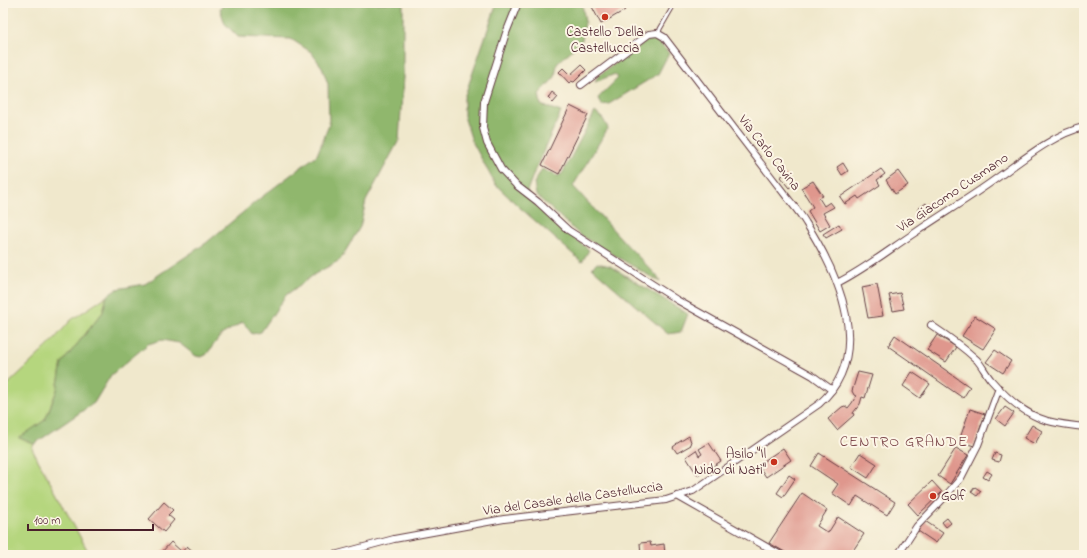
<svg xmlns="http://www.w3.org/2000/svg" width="1087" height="558" viewBox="0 0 1087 558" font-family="'Indie Flower',sans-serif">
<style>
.green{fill:#b5d67e;stroke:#807a54}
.forest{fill:#90b76d;stroke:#6d6b4c}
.building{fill:#df978d}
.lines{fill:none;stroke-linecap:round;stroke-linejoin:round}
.lane-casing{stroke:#633d43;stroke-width:5}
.street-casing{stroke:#633d43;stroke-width:8}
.lane{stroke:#fff;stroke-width:3}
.street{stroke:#fff;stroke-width:6}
.poi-dot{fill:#c8321e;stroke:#fcf5e5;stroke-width:1.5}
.labels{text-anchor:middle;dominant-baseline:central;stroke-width:4;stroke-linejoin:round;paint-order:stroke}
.poi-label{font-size:14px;fill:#4a1f2b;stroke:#fcf5e5}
.street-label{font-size:14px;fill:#4a1f2b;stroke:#fcf5e5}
.neighbourhood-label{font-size:15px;letter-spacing:1px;fill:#7e494d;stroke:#fcf5e5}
</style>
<rect width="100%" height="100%" fill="#fcf5e5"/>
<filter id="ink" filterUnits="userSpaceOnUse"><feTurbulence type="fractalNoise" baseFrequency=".025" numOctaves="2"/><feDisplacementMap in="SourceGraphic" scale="8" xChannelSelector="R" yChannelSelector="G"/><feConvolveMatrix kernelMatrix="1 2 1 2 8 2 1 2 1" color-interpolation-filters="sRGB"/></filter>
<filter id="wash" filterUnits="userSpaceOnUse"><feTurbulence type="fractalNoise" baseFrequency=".012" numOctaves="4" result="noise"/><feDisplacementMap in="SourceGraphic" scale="16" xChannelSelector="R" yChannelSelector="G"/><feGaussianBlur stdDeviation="0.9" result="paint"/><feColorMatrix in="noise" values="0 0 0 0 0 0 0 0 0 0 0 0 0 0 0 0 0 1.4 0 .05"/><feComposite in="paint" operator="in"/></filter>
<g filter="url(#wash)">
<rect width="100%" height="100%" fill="#f0e8cc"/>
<path class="green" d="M107 296 103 312 62 363 57 390 45 420 20 438 34 444 32 449 90 555H3V389L49 345 71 320Z"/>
<g class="forest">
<path d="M224 3H403V80L399 140 366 201 360 227 340 260 315 274 286 295 261 332 252 334 243 322 221 335 206 355 201 357 196 356 179 343 162 340 148 344 111 375 94 403 34 444 19 438 45 420 57 390 62 363 103 312 107 296 117 289 145 284 206 243 259 199 317 155 329 125 328 84 322 67 311 52 291 39 238 37 225 24 220 9Z"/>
<path d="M497 3H582L585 22 582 40 557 64 555 77 539 94 541 105 561 112 535 170 527 191 535 204 589 250 582 262 517 205 495 184 472 141 464 116V98Z"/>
<path d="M649 39H655L669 53 658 74 609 104 601 105 598 98 618 78 615 74 595 82 598 76Z"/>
<path d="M595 112 603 119 608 128 573 186 628 246 657 276 660 282 580 235 536 195 534 183 542 169 557 176 562 174Z"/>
<path d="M597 263 610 266 688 314 681 332 668 334 592 268Z"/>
</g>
<g id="blocks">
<g class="building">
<path d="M590 3H621L625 10 601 24Z"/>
<path d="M581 65 586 70 574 82 571 81 569 83 559 72 563 68 570 75Z"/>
<path d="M552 92 558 97 553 103 548 98Z"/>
<path d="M570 106 588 115 559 174 542 165Z"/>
<path d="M843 163 848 171 842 175 837 167Z"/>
<path d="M881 169 885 174 877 180 880 185 859 199 857 196 845 204 840 197Z"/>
<path d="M898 171 908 185 895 194 886 180Z"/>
<path d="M785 174 793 185 789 188 780 177Z"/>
<path d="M813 181 823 196 819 198 824 206 830 202 834 207 823 213 830 225 820 231 808 211 813 207 801 188Z"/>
<path d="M926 203 930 209 921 214 918 209Z"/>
<path d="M839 224 842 229 826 238 823 234Z"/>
<path d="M877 284 883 316 868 318 862 287Z"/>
<path d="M900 293 904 309 893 311 889 295Z"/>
<path d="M975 316 996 329 983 349 962 336Z"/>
<path d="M895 335 970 387 963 398 888 346Z"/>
<path d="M937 335 956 347 946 362 927 350Z"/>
<path d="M995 350 1011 361 1003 373 986 362Z"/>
<path d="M858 372 872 375 865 398 862 397 860 404 853 413 854 415 837 430 828 419 842 407 845 406 848 408 852 403 856 396 854 395 852 391Z"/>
<path d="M912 372 930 384 920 398 903 386Z"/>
<path d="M1005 407 1014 413 1005 426 996 419Z"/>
<path d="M970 409 985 414 974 446 959 441Z"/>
<path d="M1032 425 1042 431 1035 444 1024 438Z"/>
<path d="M689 436 691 442 690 443 691 445 677 453 673 447 677 444H676Z"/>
<path d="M709 443 721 461 698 476 686 457 696 450 699 456 702 454 699 449Z"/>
<path d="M783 448 791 460 766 477 758 465Z"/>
<path d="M956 448 968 455 950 484 938 476Z"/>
<path d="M819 453 895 502 887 515 857 496 851 506 832 493 838 484 811 466Z"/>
<path d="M860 453 877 464 868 478 851 467Z"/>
<path d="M995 453 1001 455 999 462 992 460Z"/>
<path d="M987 471 992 474 988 480 983 477Z"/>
<path d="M789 475 795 479 783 497 777 493Z"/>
<path d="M932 481 942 492 918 515 908 504Z"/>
<path d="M975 487 981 491 977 496 971 492Z"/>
<path d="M802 493 827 510 817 526 828 533 838 517 864 534 850 555H790L769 543Z"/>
<path d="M164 502 173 510 168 515 174 520 164 532 149 519Z"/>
<path d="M947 518 951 523 946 527 942 522Z"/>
<path d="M925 521 943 533 936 543 918 531Z"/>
<path d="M171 542 182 552 187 546 197 555H162L161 553Z"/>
<path d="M650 542 651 546 664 544 665 555H641L640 543Z"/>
</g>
</g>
</g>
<g filter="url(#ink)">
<use href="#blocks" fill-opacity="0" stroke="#633d43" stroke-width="1"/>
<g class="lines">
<defs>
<path id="lane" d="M659 33 660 29 675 3"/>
<g id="street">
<path d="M518 3 506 33 484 102 483 128 487 143 501 169 516 185 538 202 568 230 677 300 813 376 832 390"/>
<path d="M837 283C865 269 890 249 916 232 941 215 966 200 990 183 1016 165 1054 133 1084 127"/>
<path d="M931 325C946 335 963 347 977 360 982 366 986 374 991 380 1004 395 1020 410 1039 418 1053 424 1069 425 1084 427"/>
<path d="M677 496 781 555"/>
<path d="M334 555 394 539 504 519 666 500 693 491 819 404C875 355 839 275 806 223 800 213 793 205 786 196L664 37 657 33 649 34 581 85"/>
<path d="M898 555 917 526 942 500 961 478 978 445 999 388"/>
</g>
</defs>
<use href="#lane" class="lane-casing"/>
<use href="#street" class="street-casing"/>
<use href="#lane" class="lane"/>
<use href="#street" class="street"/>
</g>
</g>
<g class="poi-dot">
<circle cx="605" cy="17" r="4"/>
<circle cx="774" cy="462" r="4"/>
<circle cx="933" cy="496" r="4"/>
</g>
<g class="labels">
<g class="poi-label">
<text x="605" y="32">Castello Della<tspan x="605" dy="16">Castelluccia</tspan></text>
<text x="766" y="454" text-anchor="end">Asilo "Il<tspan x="766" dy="16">Nido di Natì"</tspan></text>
<text x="941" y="496" text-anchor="start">Golf</text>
</g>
<g class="street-label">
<text transform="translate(769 153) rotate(52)">Via Carlo Cavina</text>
<text transform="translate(953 193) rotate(-34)">Via Giacomo Cusmano</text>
<text transform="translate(573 499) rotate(-8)">Via del Casale della Castelluccia</text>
</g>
<g class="neighbourhood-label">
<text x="904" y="442">CENTRO GRANDE</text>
</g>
</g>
<rect width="1087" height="558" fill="none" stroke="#fcf5e5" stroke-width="16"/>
<path d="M28 524v6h125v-6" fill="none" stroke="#4a1f2b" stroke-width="2"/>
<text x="34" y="524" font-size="12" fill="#4a1f2b" stroke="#fcf5e5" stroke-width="3" paint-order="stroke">100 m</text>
</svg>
